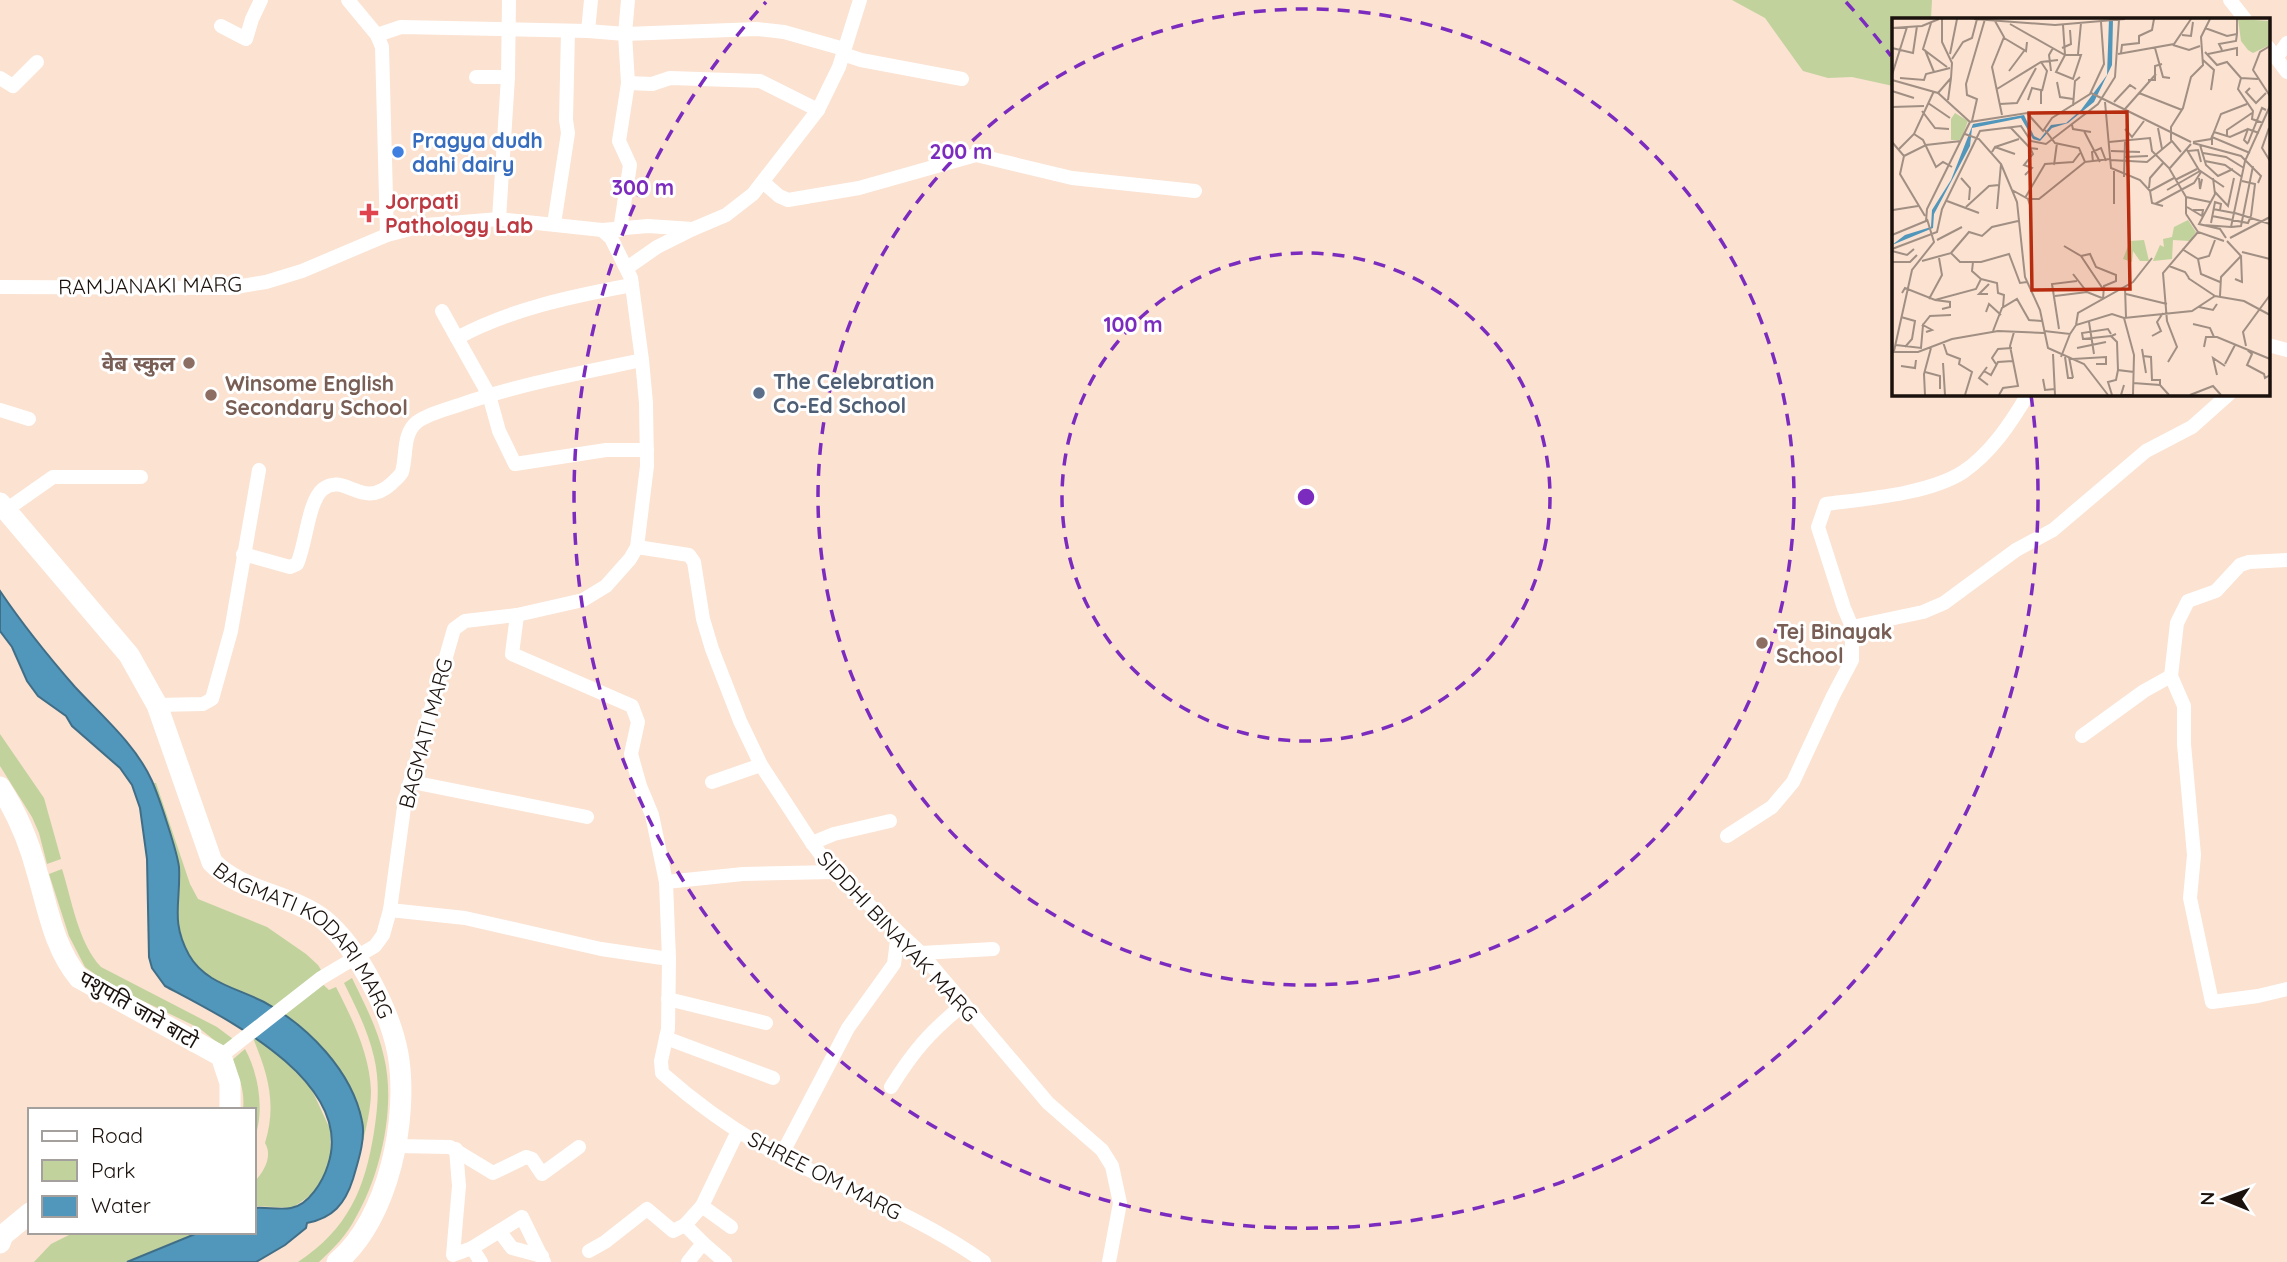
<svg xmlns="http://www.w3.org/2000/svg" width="2287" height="1262" viewBox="0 0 2287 1262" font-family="Quicksand,'Noto Sans Devanagari',sans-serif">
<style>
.green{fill:#c1d29d}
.water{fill:#5196bb;stroke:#416e87;stroke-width:2}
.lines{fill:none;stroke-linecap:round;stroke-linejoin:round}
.minor{stroke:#fff;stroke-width:14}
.secondary{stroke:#fff;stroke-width:21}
.ring{fill:none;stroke:#7b2cbf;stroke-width:3.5;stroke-dasharray:12 9}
.shop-dot{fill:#3f7fe0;stroke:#fff;stroke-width:2.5}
.health-dot{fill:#e0444e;stroke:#fff;stroke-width:2.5}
.education-dot{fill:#8d6e63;stroke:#fff;stroke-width:2.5}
.service-dot{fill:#5c6f8a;stroke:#fff;stroke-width:2.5}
.labels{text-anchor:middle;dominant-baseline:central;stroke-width:6;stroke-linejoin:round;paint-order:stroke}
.shop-label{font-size:21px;font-weight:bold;fill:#366cbe;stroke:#fff;text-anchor:start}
.health-label{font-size:21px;font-weight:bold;fill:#be3a42;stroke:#fff;text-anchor:start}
.street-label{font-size:21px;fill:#1b120d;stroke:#fff}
.education-label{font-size:21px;font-weight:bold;fill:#785e54;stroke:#fff;text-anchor:start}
.service-label{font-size:21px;font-weight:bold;fill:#4e5e75;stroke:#fff;text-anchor:start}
.inset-road{fill:none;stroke:#a18f83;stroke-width:2}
.view{fill:#b72c0e;fill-opacity:0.15;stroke:#b72c0e;stroke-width:3.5}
.inset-edge{fill:none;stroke:#1b120d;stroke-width:3.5}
.centre{fill:#7b2cbf;stroke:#fff;stroke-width:3.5}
.ring-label{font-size:21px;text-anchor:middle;font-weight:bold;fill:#7b2cbf;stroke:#fff;stroke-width:6;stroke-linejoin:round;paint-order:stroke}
</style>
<rect width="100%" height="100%" fill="#fbe2d1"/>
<g class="green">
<path d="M1732 0H1932L1931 19H1893V86L1852 77 1828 78 1803 71 1765 18Z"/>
<path d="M0 734 44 798 61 859 47 864 39 833 32 817 0 766Z"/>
<path d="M152 783H156L190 884 198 899 267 927 306 954 318 965 321 970 316 978 329 990 336 987C352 1018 370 1055 371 1091 371 1114 363 1139 358 1162L363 1124 295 1022 265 1003 217 982 197 967 190 956 182 940 177 920 179 865Z"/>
<path d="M62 869C72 901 78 942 101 967L217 1027 233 1039 223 1047 199 1028 110 985 85 967 69 936 49 874Z"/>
<path d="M352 978C364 1003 378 1029 384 1057 396 1106 381 1174 356 1217 347 1235 333 1249 319 1262H298C348 1229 365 1189 374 1132 378 1107 380 1082 374 1057 368 1031 356 1007 344 983Z"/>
<path d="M253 1038 275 1051 311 1088 330 1129 331 1157 324 1178 311 1195 292 1208 254 1206V1182C264 1172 273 1156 265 1143 277 1104 268 1074 253 1038Z"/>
<path d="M245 1049C259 1074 265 1113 254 1139V1110H243C245 1092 240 1077 231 1061Z"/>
<path d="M75 1232H200L127 1262H34L51 1244Z"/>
</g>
<path class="water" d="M0 591C23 625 48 656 75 687 102 716 136 745 152 781 159 797 177 851 179 867 181 902 170 921 189 955 205 983 237 988 264 1002 308 1026 352 1071 362 1121 366 1138 358 1162 353 1179 345 1204 333 1218 307 1223L306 1228 285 1245 256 1262H127L200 1232H254V1208C266 1207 280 1210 291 1208 309 1205 323 1181 328 1165 356 1081 223 1017 165 986L152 968 149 957 147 859 140 808 132 785 120 768 72 726 66 716 38 696 27 681 12 647 0 631Z"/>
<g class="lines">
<g class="minor">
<path d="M348 0 377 35 382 47 387 235"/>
<path d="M2230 0 2245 19"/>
<path d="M221 26 246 39 252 19 261 0"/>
<path d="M588 31 591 0"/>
<path d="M377 35 401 27 588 31 625 34 757 29 784 32 844 49"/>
<path d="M2268 47 2287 72"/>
<path d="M843 54 861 60 962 79"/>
<path d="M2277 57 2287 43"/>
<path d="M476 77H508"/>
<path d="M0 78 13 86 37 62"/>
<path d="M628 83 652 84 670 78 760 81 818 110"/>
<path d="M763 182 779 196 788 200 859 188 976 155 1072 178 1195 191"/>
<path d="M499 219 508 77 509 0"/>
<path d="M554 224 568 133 566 120 568 31"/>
<path d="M620 230 630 165 619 141 628 83 625 34 628 0"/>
<path d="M627 268 657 247 693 229"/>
<path d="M632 285C573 296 510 309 457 338L489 395 499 431 515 464 606 450H647"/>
<path d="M0 287 229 288 266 282 302 271 387 235 426 225 499 219 602 230 648 226 693 229 726 215 753 194 818 110 839 67 860 0"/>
<path d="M442 311 457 338"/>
<path d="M2268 345 2287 350"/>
<path d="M0 410 29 419"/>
<path d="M6 510 53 477H141"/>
<path d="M637 547 689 555 694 562 703 619 712 649 740 721 761 765 812 843 834 872 921 953 1048 1103 1102 1150 1112 1166 1120 1203 1109 1262"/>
<path d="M243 554 290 567 297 564C306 545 308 501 323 489 345 472 362 510 391 484 395 480 400 476 402 472 407 456 402 434 417 422 429 413 448 409 462 404 520 384 581 373 642 360"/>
<path d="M2287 560 2249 562 2240 565 2216 591 2188 601 2177 623 2171 676 2184 706V744L2194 855 2190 898 2212 1002 2258 996 2287 989"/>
<path d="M517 615 512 654 632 706 638 722 631 754 640 786 652 815 666 882 669 959 668 1029 661 1061 662 1073C698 1105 739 1134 781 1156 849 1191 921 1217 984 1262"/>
<path d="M1852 627 1844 608 1818 527 1826 504C1865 499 1929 494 1963 472 1991 453 2011 423 2028 394"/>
<path d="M157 705 203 704 212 699 231 631 259 470"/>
<path d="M2082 736 2144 691 2171 676"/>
<path d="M412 782 587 817"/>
<path d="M712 782 761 765"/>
<path d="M1727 836 1772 807 1793 782 1833 696 1852 660V627L1923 612 1944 603 2016 550 2053 530 2146 451 2192 427 2229 394"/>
<path d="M812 843 834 834 890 821"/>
<path d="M666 882 743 874 834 872"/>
<path d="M390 910 465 918 601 949 669 959"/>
<path d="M921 953 993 949"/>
<path d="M668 999 766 1023"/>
<path d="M666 1038 773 1078"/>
<path d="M221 1056 321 978 375 946 383 935 390 910 405 800 454 629 465 621 517 615 583 600 606 586 630 559 637 547 647 466 646 403 642 360 631 278 611 238 602 230"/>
<path d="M891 1087C914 1050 930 1032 964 1004"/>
<path d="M395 1146 450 1147 493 1173 526 1157 532 1159 542 1174 579 1147"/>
<path d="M456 1149 459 1186 453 1255 472 1248 522 1217 544 1262"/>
<path d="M781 1156 848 1028 894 964 898 933"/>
<path d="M702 1206 738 1131"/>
<path d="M500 1232 512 1248 542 1256"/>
<path d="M703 1243 685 1225 702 1206 731 1227"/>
<path d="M472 1248 481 1262"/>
<path d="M589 1251 605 1242 647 1209 673 1231 685 1225"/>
<path d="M688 1262 703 1243 725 1262"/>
</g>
<g class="secondary">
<path id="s1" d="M0 503 129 655 157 705 212 862C241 893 291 894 324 920 358 948 390 1011 398 1054 409 1117 389 1219 337 1262"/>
<path d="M0 787C17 813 29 842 37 872 48 909 54 948 79 978L221 1056 230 1083V1110"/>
<path d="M0 1243 3 1235 30 1213"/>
</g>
</g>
<g class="ring">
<circle cx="1306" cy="497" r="244"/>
<circle cx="1306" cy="497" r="488"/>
<path d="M1846 2A732 732 0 0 1 1891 56M2031 395A732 732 0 1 1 766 2"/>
</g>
<circle class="shop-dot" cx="398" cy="152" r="7"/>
<path class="health-dot" d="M365.5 202.5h7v7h7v7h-7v7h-7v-7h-7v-7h7z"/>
<g class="education-dot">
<circle cx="189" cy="363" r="7"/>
<circle cx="211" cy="395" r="7"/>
<circle cx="1762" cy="643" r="7"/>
</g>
<circle class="service-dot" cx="759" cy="393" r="7"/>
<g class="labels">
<g class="shop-label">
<text x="412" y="140">Pragya dudh<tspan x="412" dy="24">dahi dairy</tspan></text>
</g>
<g class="health-label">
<text x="385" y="201">Jorpati<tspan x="385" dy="24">Pathology Lab</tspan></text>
</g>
<g class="street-label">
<text transform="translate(150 285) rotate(-1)">RAMJANAKI MARG</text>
<text transform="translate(425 733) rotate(-75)">BAGMATI MARG</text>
<text transform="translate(898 936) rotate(47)">SIDDHI BINAYAK MARG</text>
<text stroke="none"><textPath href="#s1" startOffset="548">BAGMATI KODARI MARG</textPath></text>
<text transform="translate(139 1009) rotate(30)">पशुपति जाने बाटो</text>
<text transform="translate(825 1175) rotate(27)">SHREE OM MARG</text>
</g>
<g class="education-label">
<text x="175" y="363" text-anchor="end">वेब स्कुल</text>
<text x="225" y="383">Winsome English<tspan x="225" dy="24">Secondary School</tspan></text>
<text x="1776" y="631">Tej Binayak<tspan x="1776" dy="24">School</tspan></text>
</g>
<g class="service-label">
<text x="773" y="381">The Celebration<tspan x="773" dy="24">Co-Ed School</tspan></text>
</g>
</g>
<g transform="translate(1892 18)">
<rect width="378" height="378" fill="#fbe2d1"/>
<path d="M346 1 378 3V27L361 35 356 32 349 23ZM63 95 76 103 69 122H59V101ZM296 202 304 214 298 223 281 222 280 241 261 243 268 227 272 229 271 221 280 219 282 209ZM252 222 257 243H248L241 233 240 244 231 241 238 223Z" fill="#c1d29d"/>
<path d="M217 1H221L220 47 202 84 176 105 160 110 148 123 141 121 129 100 80 110 78 128 42 196 41 210 0 227 13 217 39 209 40 192 59 162 81 106 132 97 142 118 148 121 159 107 174 105 189 92 215 57Z" fill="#5196bb"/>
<path class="inset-road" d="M82 1 163 7 233 1M103 3 112 19 100 49 110 97M39 5 31 31 55 49M118 6 173 37H189L181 61 164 54 173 37 171 7M0 10 30 8 47 1M313 10 335 18 345 16V1M290 17 299 18 301 4M112 20 134 33 135 24M281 27 297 32 308 28M378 28 368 34 361 52 378 78M0 30 21 35 25 8M170 30 179 26 178 12M263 30 271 59 278 60M33 32 42 54M330 32 327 26 344 23 345 16M313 34 325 47 335 44 349 60M229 35 230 27 247 25V18L260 12 262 1M58 36 65 1M186 36 189 5M226 36 282 26 299 1M316 36 345 30V38M60 41 71 24 80 20 85 1M311 42 322 52 319 72M149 44 155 53 150 73M117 53 132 33M159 53 157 37 161 30M0 57 15 9M8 60 32 62 34 56 58 50M366 61 349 60 346 71 361 93 360 101 371 105M0 62 46 75 78 104M256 62H263V48L270 46M165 64 168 79 181 81M358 70 354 74 364 85 374 75M105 71 149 44 166 42M0 73 22 80M46 75 59 60 60 45 50 24V1M199 75 299 124M247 75 290 92M56 82 59 60M136 82 140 70 149 72V86M213 84 219 150 248 162 258 173 260 185 271 188M222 84 238 67 244 71M36 85 58 100M108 86 125 85 144 50M181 88 183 63 188 59M0 89 32 88M233 91 264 56M30 93 43 110 57 111M80 103 85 81 75 77 74 66 93 1M180 107 181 111 199 114M119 110 138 130M266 110 270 131M377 110 370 130 378 143M233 111 240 119 252 103M153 112 163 125 187 130 193 144 218 141M192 113 208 144M322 114 329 96 355 86M22 116 31 122 44 149 51 144 60 149M73 116 87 121 109 146 105 191M335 118V112L360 95M0 124 12 138 8 156 33 198M217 124 258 120 260 133 277 150 294 179V196M301 124 319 121 322 114 338 119 356 111M301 125 349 138 369 158 366 165M356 125 370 90 374 92M356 126 352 122 356 111 367 115M308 127 314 147 326 158 341 151M320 127V119L358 135M103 129 127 121M7 131 22 116 42 73M295 132 307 152 332 169M219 133 248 134M296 133 306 132 309 144M100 134 103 129 123 136M289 134 279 122V109L291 90 299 59 311 47 309 19 318 1M311 135 334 139 352 150M12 138 34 127 69 123M233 139 256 138M218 142 255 144 280 123M313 143 333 147 350 159M201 144 200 134 209 130 214 143M109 146 125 184 133 259 148 292 156 330 192 346 216 377M162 147 165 125M278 150 299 126M133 157 140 150 132 147 141 136 138 130 146 131M232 159 233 123M69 160 78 170 77 182M307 160 308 171 310 161M321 160 323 176 307 206 328 211 334 220M283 162 305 151M350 163 363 166 359 198M257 170 258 160 272 144M120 172 136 181 139 190M275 172 308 153M258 173 282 160M323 174 336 188 342 160M294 179 318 184M133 180 153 146 181 144 188 135M136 181H147L193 144M55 183 87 195M222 186V153M263 186 302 165 309 154M74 189 97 168 107 167M295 189 310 198 311 192H301M321 191 342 195M1 192 26 188M343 195 378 206M294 196 306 214 332 223M320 198 356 205 359 198M319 205 323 184 329 186 328 192M311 207 339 209 353 143 378 88M339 209 349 208 361 148M0 217 34 203 35 191 78 104 135 95 151 113 160 100 198 76 212 46 209 4M338 220 378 199M45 222 70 209M172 228 189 238 211 271M0 231 45 214 50 191 88 113 129 108 139 123 154 126 206 86 223 59 227 2M290 231 306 241 309 256 328 264M0 233 15 237 22 231M350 234 378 241M59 235 77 214 90 218 100 209 126 203M189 238 198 236 204 249 224 257V263L212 268 211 281M306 241 317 238 323 222M30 243 59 235 68 244H89L117 236 128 265 135 264M0 244H18L25 237M277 248 293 254 297 260M181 256 195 274M296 260 323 278M89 261 105 265 106 275 112 277 111 289M343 261 350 264 349 238M233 270 234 299M10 275 13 270 43 282 84 271 89 261 80 253 81 244M96 276H87L97 266M234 276 275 286M163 278 195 274 210 280M328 278 329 259 349 238 335 223M37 281 50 257 47 240M43 282 58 284V289L50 291M307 289 321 292 325 286M94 294 97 286 109 297M9 299 23 303 20 321 13 329M232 300 242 337 241 377M197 304 202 336M301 306 318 310 322 319M184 307 186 295 241 264 260 240M30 308 38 298 59 297M167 311 160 266 185 263M101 313 110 290 125 281 137 302 150 303M152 313 178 316 184 307 220 296 232 300 300 293 323 278 352 283 378 297M224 316 219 318 225 324 226 352 242 354M219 318 191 321 190 315 216 311 219 316M260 318 269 313 265 304 271 295M51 324 55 336 68 341 67 346 80 354 73 377M4 327 29 330 31 307 40 312 34 314M354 328 351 314 378 277M312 329 314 319H325L378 341M185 330 214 324M250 331 254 355M354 331 360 336 355 347 372 356 373 360 378 357M2 333 20 252 42 224 35 201M0 334H26L60 321 106 313 152 315M161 336 163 377M251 338 259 339 260 362H268V367M169 339 178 316M173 339 176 360H181M177 339 181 360M181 341 214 339V346H204M276 344 285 329 275 303 271 255 306 214M51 345 53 377M104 346 100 340 106 331 120 330M333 346 343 327M9 348 23 350 24 342M95 349 87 360 96 367M92 353 99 357 106 344 121 343M33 354 48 358V371M325 357 321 340 333 348M151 361 153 372 163 371M241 365 268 367 277 377M232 367 229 377H241M33 377 32 356 39 330M107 377 111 370 126 368 118 328 122 314M220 377 216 364 224 362 226 352M298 377 321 368 329 377"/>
<path class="view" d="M235 94 238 271 140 272 137 95Z"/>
<rect width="378" height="378" class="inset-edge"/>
</g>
<circle cx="1306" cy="497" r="10" class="centre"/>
<g class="ring-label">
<text x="961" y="159">200 m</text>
<text x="643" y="195">300 m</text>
<text x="1133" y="332">100 m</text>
</g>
<rect x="28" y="1108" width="228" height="126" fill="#ffffff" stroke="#a4a09e" stroke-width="2"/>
<rect x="42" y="1131" width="35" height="10" fill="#ffffff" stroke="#a4a09e" stroke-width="2"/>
<text x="91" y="1143" font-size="21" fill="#1b120d">Road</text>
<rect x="42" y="1160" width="35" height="21" fill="#c1d29d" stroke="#a4a09e" stroke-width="2"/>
<text x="91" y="1178" font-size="21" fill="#1b120d">Park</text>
<rect x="42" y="1196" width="35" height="21" fill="#5196bb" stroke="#a4a09e" stroke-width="2"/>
<text x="91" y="1213" font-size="21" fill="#1b120d">Water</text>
<g transform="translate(2224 1199) rotate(271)" stroke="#ffffff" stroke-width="5" paint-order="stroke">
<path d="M0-5L12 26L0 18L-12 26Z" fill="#1b120d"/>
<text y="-10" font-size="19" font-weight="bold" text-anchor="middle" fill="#1b120d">N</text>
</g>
</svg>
